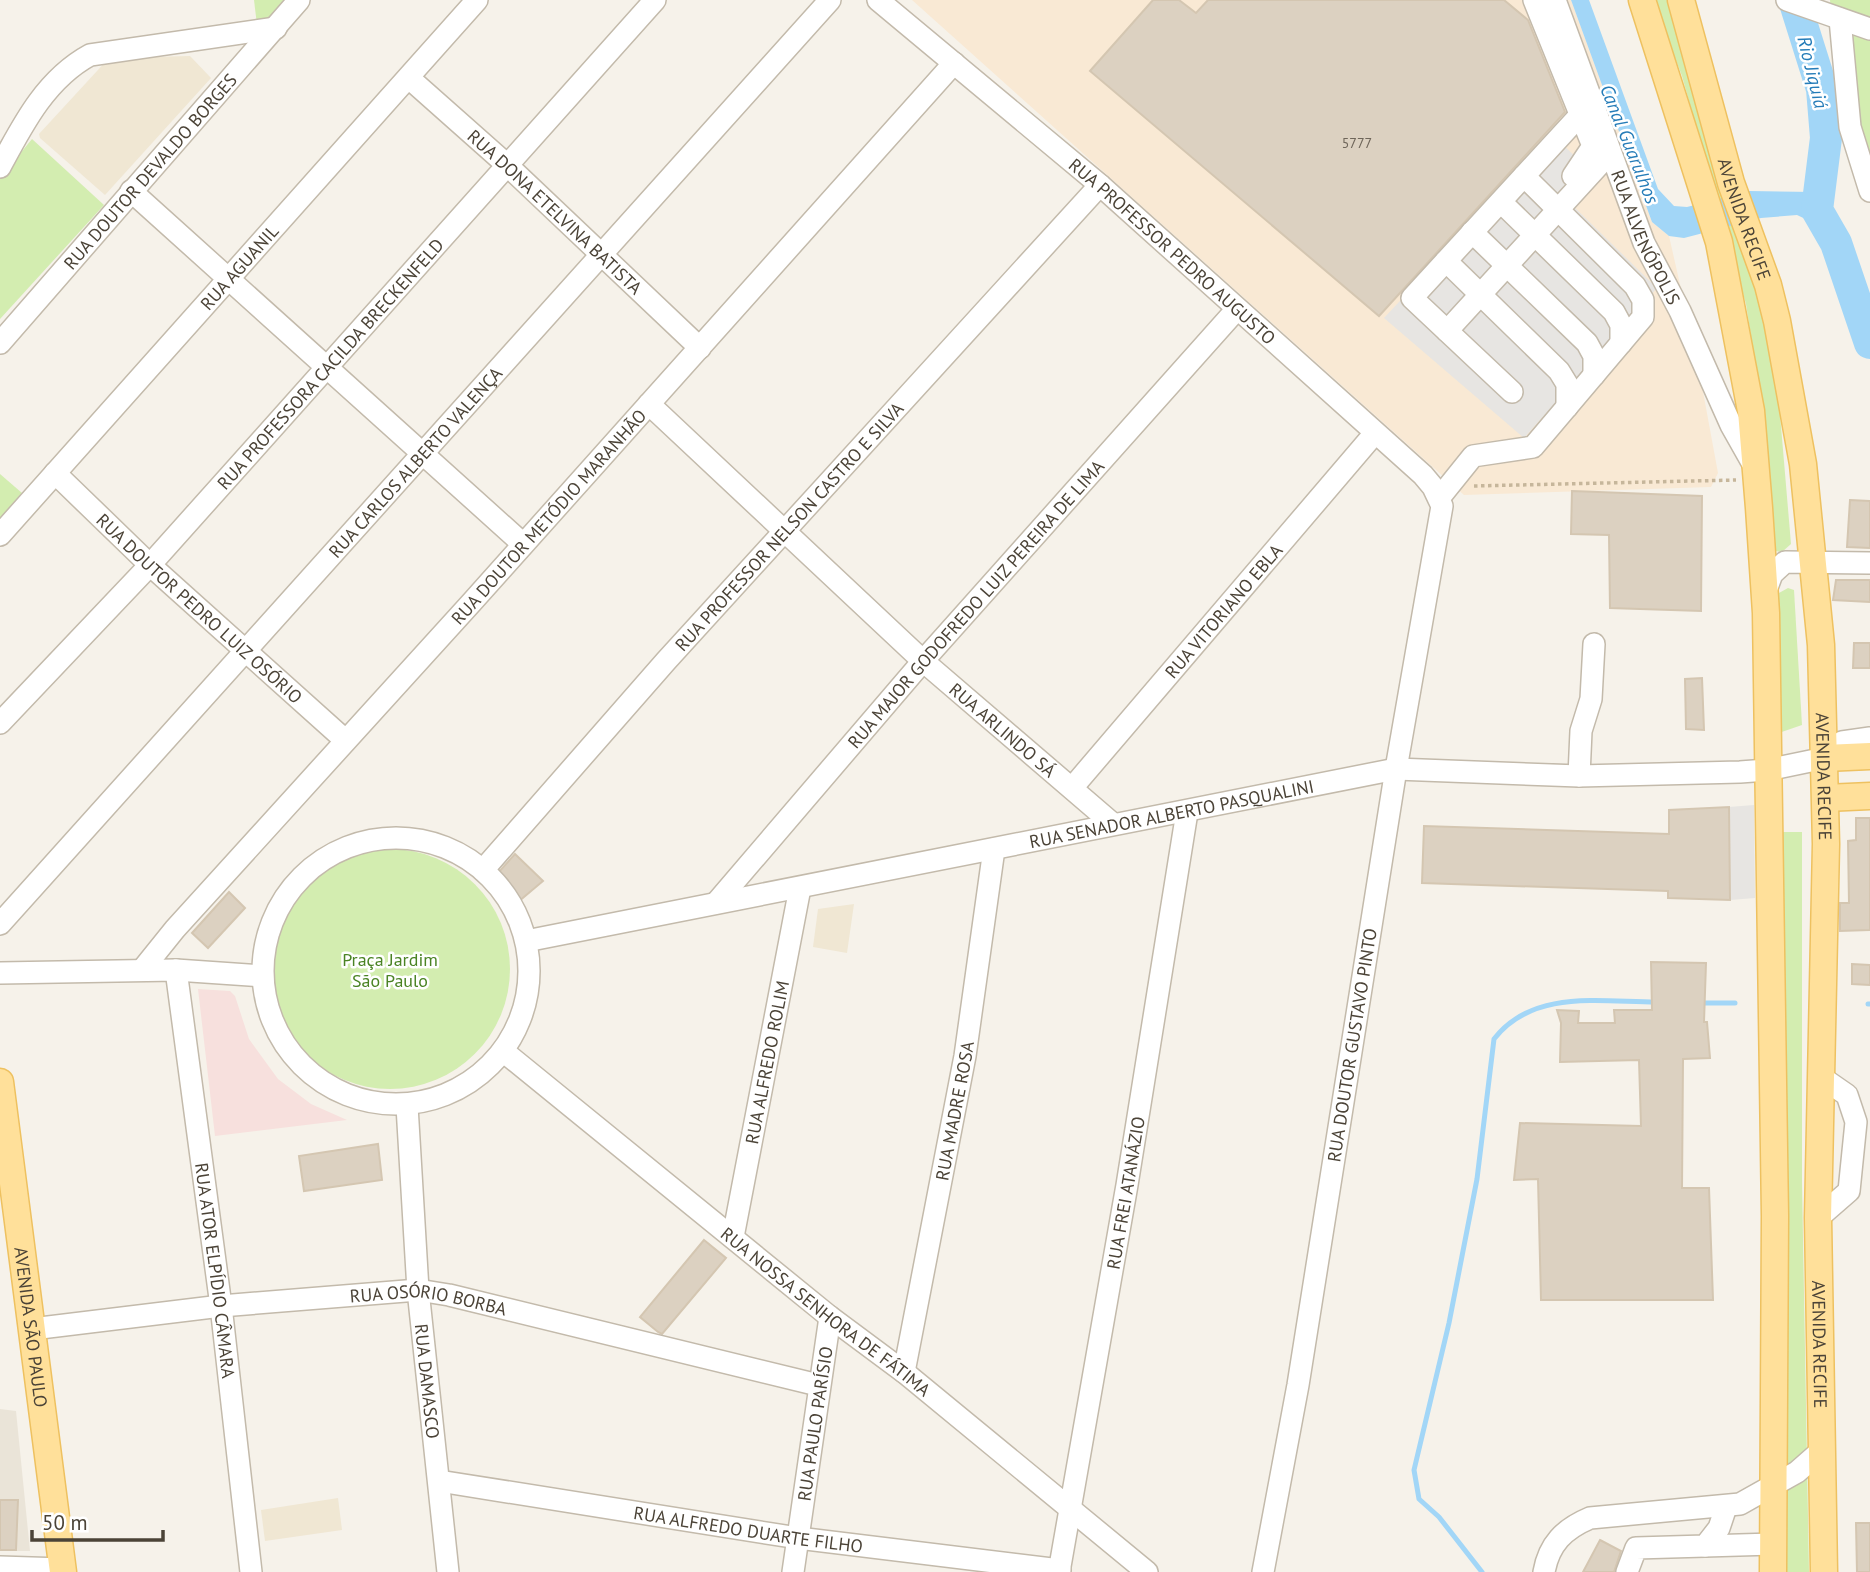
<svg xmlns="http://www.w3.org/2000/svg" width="1870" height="1572" viewBox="0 0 1870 1572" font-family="'PT Sans',sans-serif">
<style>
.residential{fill:#eae4d8}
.commercial{fill:#f9e9d4}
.education{fill:#f0e7d3}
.medical{fill:#f7e0dd}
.green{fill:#d3edb0}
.parking{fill:#e7e5e2}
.water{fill:#a2d6f7}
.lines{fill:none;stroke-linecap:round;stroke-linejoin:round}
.stream{stroke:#a2d6f7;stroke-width:5}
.river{stroke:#a2d6f7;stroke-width:32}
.building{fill:#dcd1c1;stroke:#d4c6b1;stroke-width:2}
.minor-casing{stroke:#c3baab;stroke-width:24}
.major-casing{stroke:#eec160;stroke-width:29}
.path{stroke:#c6b69b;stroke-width:3.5;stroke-dasharray:3.5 3.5;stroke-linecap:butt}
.minor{stroke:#fff;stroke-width:21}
.major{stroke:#ffe09a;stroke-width:26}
.labels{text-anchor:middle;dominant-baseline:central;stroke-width:5;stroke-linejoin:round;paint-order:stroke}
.number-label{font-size:14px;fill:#6f665a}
.street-label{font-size:18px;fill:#4b4337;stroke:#fff}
.park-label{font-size:18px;fill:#4a8324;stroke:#fff}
.water-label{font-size:19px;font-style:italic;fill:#257cb8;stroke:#fff}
</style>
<rect width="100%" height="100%" fill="#f6f2ea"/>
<path class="residential" d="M0 1409 16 1411 30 1551H0Z"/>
<path class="commercial" d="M912 0H1571L1652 222 1669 236 1697 359 1718 473 1711 487 1464 495Z"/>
<g class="education">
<path d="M190 56 211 78 105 195 40 138 39 134 109 58Z"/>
<path d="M854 904 847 953 813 947 818 909Z"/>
<path d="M338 1498 342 1530 265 1541 261 1510Z"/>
</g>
<path class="medical" d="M198 989 230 991 235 996 249 1039 278 1079 311 1104 347 1120 215 1136Z"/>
<g class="green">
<path d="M254 0H286L267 22 257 25Z"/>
<path d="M1653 0H1672L1773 332 1791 544 1782 552 1775 551 1764 421 1746 304 1682 76Z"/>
<path d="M1830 0H1870V163L1833 34Z"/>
<path d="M32 139 104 205 0 319V178Z"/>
<path d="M0 474 22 493 0 518Z"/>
<path d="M1788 588 1794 590 1802 725 1776 734 1777 594Z"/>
<path d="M1781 832H1802V1182L1809 1572H1783Z"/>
<circle cx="390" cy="969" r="120"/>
</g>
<g class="parking">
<path d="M1554 136 1588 169 1567 200 1657 288 1524 438 1384 318Z"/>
<path d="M1754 805 1755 898 1730 900 1729 807Z"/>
</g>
<path class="water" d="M1571 0H1589L1658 189 1674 206 1687 207 1749 191 1814 192 1816 224 1797 215 1761 218 1684 238 1669 236 1652 222Z"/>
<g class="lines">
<g class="stream">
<path d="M1697 1003H1735"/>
<path d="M1868 1004H1870"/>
<path d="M1482 1572 1439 1517 1419 1499 1414 1470 1449 1323 1477 1179 1494 1039C1533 989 1600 1002 1656 1002"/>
</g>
<path class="river" d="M1794 0 1822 89 1826 138 1817 210 1836 243 1870 343"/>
</g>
<g class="building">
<path d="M1153 0H1179L1196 13 1208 0H1504L1528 20 1565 112 1379 316 1090 71Z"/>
<path d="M1572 491 1702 496 1701 611 1610 608 1609 535 1571 534Z"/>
<path d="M1850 500 1870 501V548L1847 547Z"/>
<path d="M1836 580H1870V602L1833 600Z"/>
<path d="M1854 643H1870V668H1853Z"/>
<path d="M1702 678 1704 730 1686 729 1685 679Z"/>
<path d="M1729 807 1730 900 1668 898V891L1422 883 1424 826 1669 834V810Z"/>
<path d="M1856 818H1870V930L1840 931V903H1849L1848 841 1856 840Z"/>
<path d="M515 854 543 881 518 902 498 873Z"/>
<path d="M229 892 245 908 208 948 192 933Z"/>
<path d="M1651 962 1706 963 1704 1022H1707L1710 1058 1683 1059 1682 1188H1709L1713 1300H1541L1538 1179 1514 1180 1520 1123 1641 1126 1639 1060 1560 1062 1561 1023 1557 1010 1579 1011 1578 1023H1615L1614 1010H1652Z"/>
<path d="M1852 964 1870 965V985L1852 984Z"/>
<path d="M378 1144 382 1180 304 1191 299 1156Z"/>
<path d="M704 1240 726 1258 662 1334 658 1332 640 1317Z"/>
<path d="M0 1500H18L16 1550H0Z"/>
<path d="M1856 1523H1870V1572H1857Z"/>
<path d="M1600 1540 1621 1551 1614 1572H1583Z"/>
</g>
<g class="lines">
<defs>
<g id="minor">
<path id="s1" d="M878 0 1100 185 1423 475 1433 487 1442 506 1396 769 1298 1385 1263 1572"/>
<path d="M1534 0 1593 146 1573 176"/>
<path id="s2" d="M1555 0 1644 243 1680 311 1731 425 1753 464"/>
<path d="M1787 0 1870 29"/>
<path d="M1840 19 1850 127 1870 191"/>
<path id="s3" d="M409 78 507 165 700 348"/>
<path d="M0 167C23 124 46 79 90 55L276 28"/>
<path d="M131 191 523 544"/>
<path d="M1501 202 1614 312 1621 325V343"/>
<path d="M1472 232 1587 343 1594 356V375"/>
<path d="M1446 261 1559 371 1567 384V407"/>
<path d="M1447 331 1609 154"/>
<path id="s4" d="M0 343 299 0"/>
<path d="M1512 392 1412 298 1580 115"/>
<path id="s5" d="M649 404 923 661 1113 824"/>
<path id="s6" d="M55 473 150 565 345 740"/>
<path d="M1440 497 1473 456 1533 447 1643 317V300L1635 286 1524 176"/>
<path id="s7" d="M0 535 477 0"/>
<path d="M1765 593 1772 574 1785 562 1870 563"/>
<path id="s8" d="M0 723 150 565 655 0"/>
<path d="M1579 776 1581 731 1591 699 1594 644"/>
<path id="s9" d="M1072 788 1375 433"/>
<circle cx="396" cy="971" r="133"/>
<path id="s10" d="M483 870 666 661 1100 185"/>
<path id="s11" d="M716 903 923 661 1237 309"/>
<path id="s12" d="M0 924 830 0"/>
<path id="s13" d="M526 941 1396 769 1579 776 1740 772 1767 770 1825 758 1842 742 1870 738"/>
<path id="s14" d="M142 970 175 929 472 602 954 63"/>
<path id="s15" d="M176 970 221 1306 251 1572"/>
<path d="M0 973 176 970 262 976"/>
<path id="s16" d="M503 1051 830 1317 904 1372 1147 1572"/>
<path id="s17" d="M407 1106 418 1290 448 1572"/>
<path d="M1818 1218 1849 1191 1856 1122 1847 1095 1821 1077"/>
<path id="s18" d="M733 1237 800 888"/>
<path id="s19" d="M32 1329 221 1306 418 1290 449 1295 818 1385"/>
<path id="s20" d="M904 1372 965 1056 994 849"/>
<path id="s21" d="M439 1481 798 1538 1060 1570"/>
<path d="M1705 1546 1773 1544"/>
<path d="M0 1567 63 1569"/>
<path id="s22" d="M793 1572 830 1317"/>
<path id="s23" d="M1059 1572 1127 1185 1187 812"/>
<path d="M1544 1572C1549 1544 1564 1529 1590 1518L1740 1504 1797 1472 1822 1450"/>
<path d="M1627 1572 1636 1548 1705 1546 1719 1528 1726 1507"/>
</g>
<g id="major">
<path d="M1642 0 1719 242 1751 411 1759 508 1766 613 1775 1216 1773 1572"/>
<path id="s24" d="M1681 0 1731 183 1768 285 1777 321 1803 464 1821 645 1826 844 1818 1218 1824 1572"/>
<path d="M1825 758 1870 756"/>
<path d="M1826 798 1870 796"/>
<path id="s25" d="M0 1082 63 1572"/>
</g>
</defs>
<use href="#minor" class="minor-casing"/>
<use href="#major" class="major-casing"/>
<path class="path" d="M1474 486 1736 480"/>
<use href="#minor" class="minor"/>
<use href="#major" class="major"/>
</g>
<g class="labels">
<g class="number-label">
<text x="1357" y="143">5777</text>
</g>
<g class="street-label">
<text stroke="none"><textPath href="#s4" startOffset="228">RUA DOUTOR DEVALDO BORGES</textPath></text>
<text stroke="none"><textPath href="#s3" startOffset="198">RUA DONA ETELVINA BATISTA</textPath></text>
<text stroke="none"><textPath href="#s24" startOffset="228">AVENIDA RECIFE</textPath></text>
<text stroke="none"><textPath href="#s2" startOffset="254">RUA ALVENÓPOLIS</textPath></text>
<text stroke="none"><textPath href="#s1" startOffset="387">RUA PROFESSOR PEDRO AUGUSTO</textPath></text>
<text stroke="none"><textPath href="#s7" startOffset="359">RUA AGUANIL</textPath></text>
<text stroke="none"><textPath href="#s8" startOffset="488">RUA PROFESSORA CACILDA BRECKENFELD</textPath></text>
<text stroke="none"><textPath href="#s12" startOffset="621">RUA CARLOS ALBERTO VALENÇA</textPath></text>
<text stroke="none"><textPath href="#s14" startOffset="609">RUA DOUTOR METÓDIO MARANHÃO</textPath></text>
<text stroke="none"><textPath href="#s10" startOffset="460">RUA PROFESSOR NELSON CASTRO E SILVA</textPath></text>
<text stroke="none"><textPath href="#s11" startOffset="396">RUA MAJOR GODOFREDO LUIZ PEREIRA DE LIMA</textPath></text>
<text stroke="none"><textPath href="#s6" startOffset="198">RUA DOUTOR PEDRO LUIZ OSÓRIO</textPath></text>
<text stroke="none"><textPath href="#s9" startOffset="233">RUA VITORIANO EBLA</textPath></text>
<text stroke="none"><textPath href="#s5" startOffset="481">RUA ARLINDO SÁ</textPath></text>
<text stroke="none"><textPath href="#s24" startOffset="794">AVENIDA RECIFE</textPath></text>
<text stroke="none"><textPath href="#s13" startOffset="658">RUA SENADOR ALBERTO PASQUALINI</textPath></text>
<text transform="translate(1352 1045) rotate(-81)">RUA DOUTOR GUSTAVO PINTO</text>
<text stroke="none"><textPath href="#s18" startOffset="178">RUA ALFREDO ROLIM</textPath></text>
<text stroke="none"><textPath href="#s20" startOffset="266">RUA MADRE ROSA</textPath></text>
<text stroke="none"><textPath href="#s23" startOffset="385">RUA FREI ATANÁZIO</textPath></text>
<text stroke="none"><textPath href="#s15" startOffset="303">RUA ATOR ELPÍDIO CÂMARA</textPath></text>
<text stroke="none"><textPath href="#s19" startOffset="399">RUA OSÓRIO BORBA</textPath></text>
<text stroke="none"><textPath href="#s16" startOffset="415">RUA NOSSA SENHORA DE FÁTIMA</textPath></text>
<text stroke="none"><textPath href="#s25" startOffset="247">AVENIDA SÃO PAULO</textPath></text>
<text stroke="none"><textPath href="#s24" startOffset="1362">AVENIDA RECIFE</textPath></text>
<text stroke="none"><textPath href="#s17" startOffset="276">RUA DAMASCO</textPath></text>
<text stroke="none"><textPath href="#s22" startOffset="150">RUA PAULO PARÍSIO</textPath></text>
<text stroke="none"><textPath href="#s21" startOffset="313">RUA ALFREDO DUARTE FILHO</textPath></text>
</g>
<g class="park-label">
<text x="390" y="959">Praça Jardim<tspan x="390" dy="21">São Paulo</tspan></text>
</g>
<g class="water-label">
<text transform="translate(1813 72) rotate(76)">Rio Jiquiá</text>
<text transform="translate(1630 144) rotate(68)">Canal Guarulhos</text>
</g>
</g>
<path d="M32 1530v10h131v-10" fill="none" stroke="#4b4337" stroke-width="3.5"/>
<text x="42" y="1530" font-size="21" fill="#4b4337" stroke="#ffffff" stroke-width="5" paint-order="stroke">50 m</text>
</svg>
